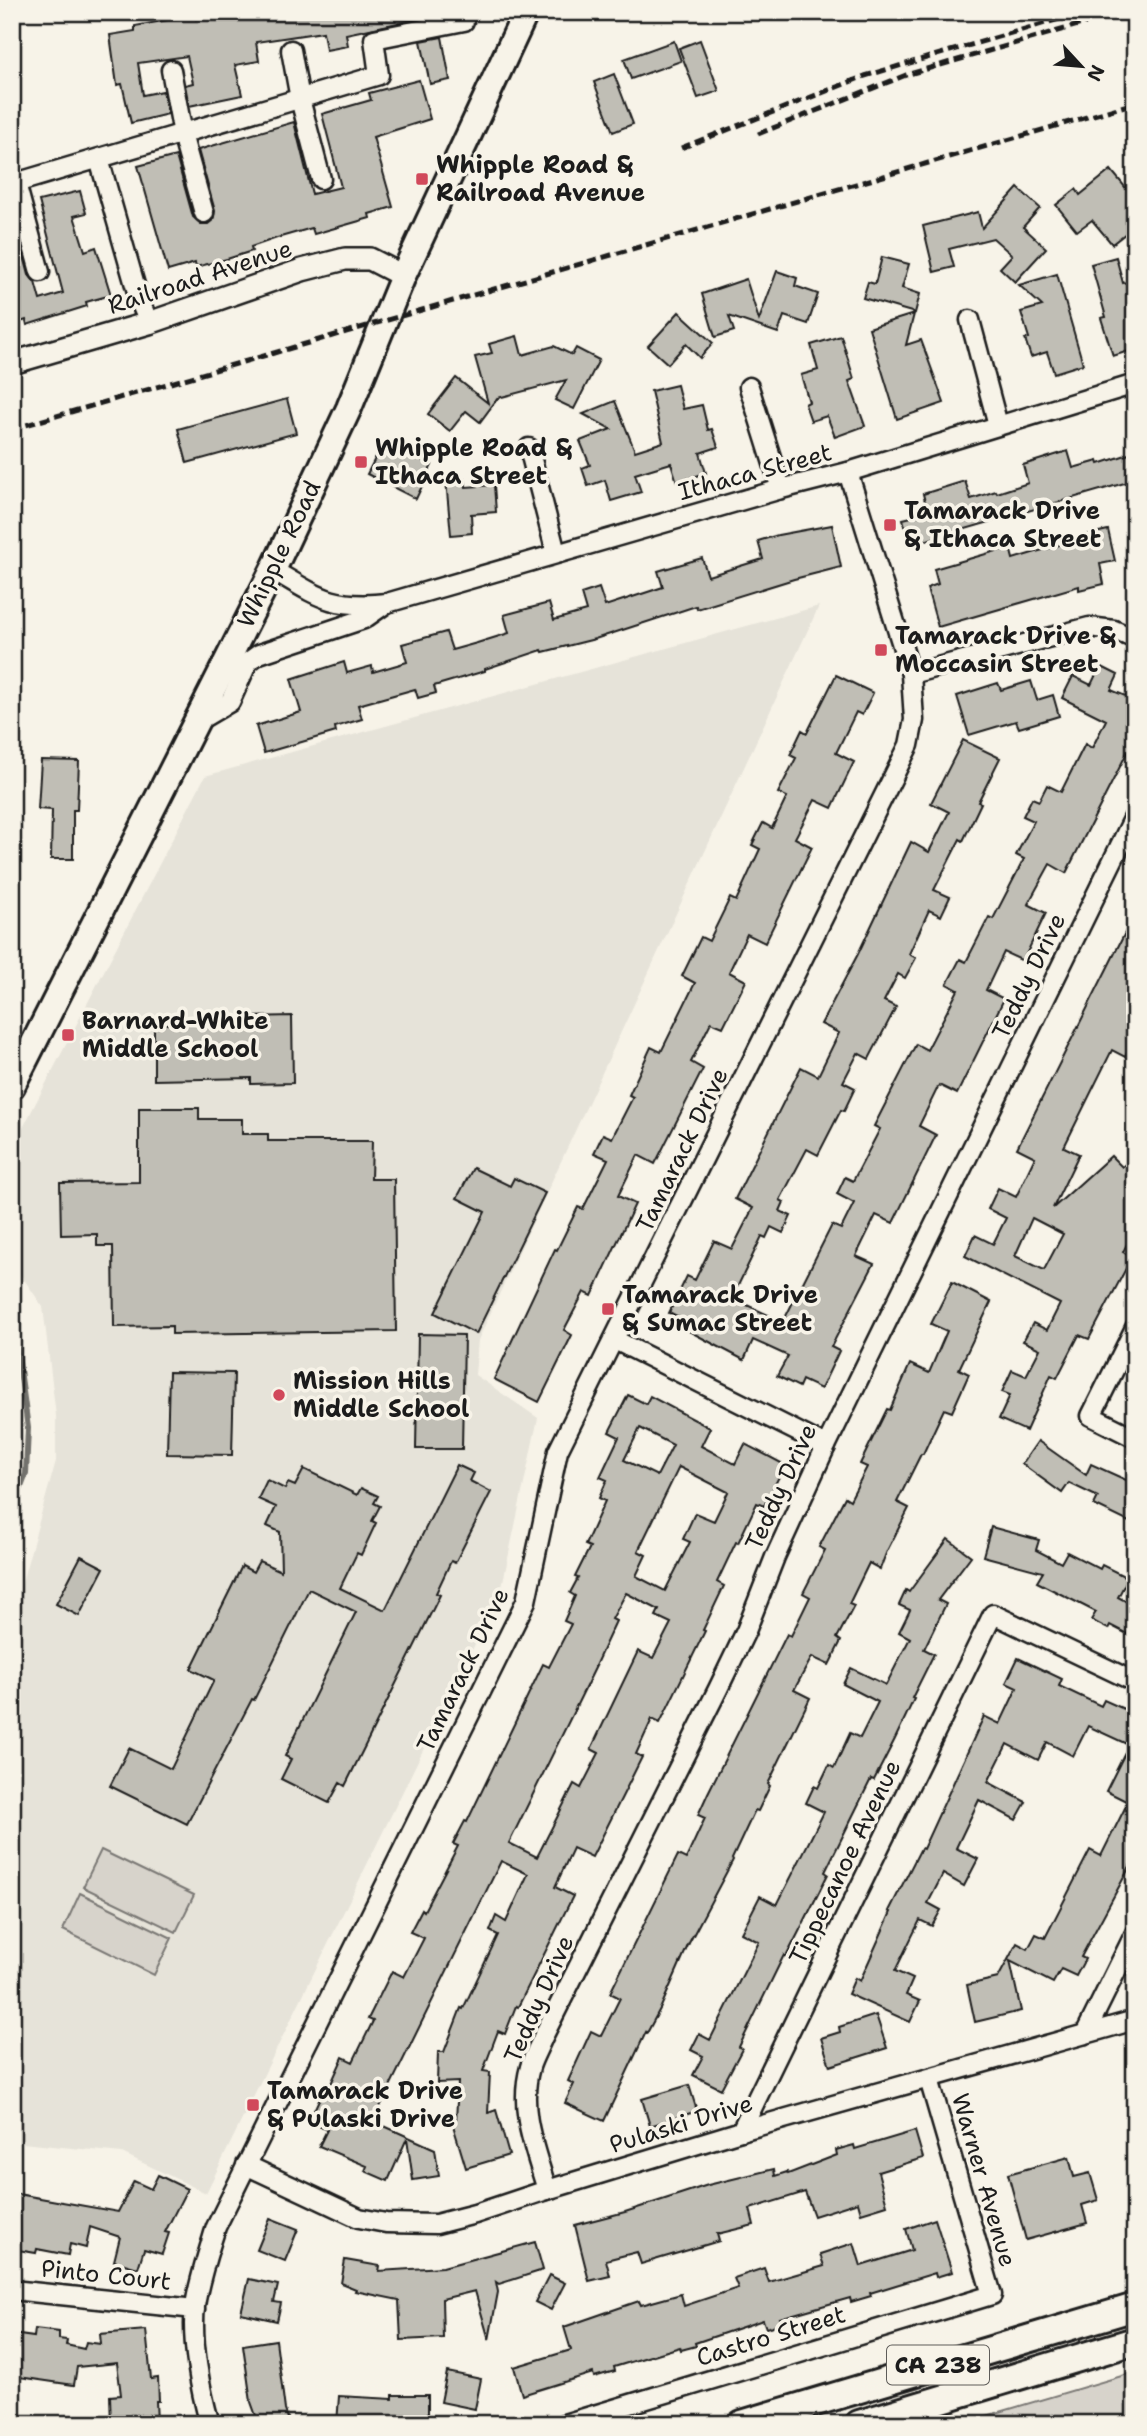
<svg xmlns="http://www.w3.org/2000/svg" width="1147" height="2436" viewBox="0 0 1147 2436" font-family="'Shantell Sans',sans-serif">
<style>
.built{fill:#e6e3d9}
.green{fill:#d7d3cb;stroke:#7a7874;stroke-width:2}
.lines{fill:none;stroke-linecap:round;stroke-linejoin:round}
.stream{stroke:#72716c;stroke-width:6}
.building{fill:#c0beb5;stroke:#1c1c1c;stroke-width:2;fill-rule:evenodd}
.minor-casing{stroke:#1c1c1c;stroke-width:23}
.tertiary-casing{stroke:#1c1c1c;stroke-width:26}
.secondary-casing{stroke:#1c1c1c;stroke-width:30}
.primary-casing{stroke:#1c1c1c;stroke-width:32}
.minor{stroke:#f7f3e8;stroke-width:18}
.tertiary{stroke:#f7f3e8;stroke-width:21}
.secondary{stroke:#f7f3e8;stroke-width:24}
.primary{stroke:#f7f3e8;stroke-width:26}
.rail{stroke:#1c1c1c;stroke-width:5;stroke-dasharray:10 5;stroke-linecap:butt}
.poi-dot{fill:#d1495b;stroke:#f7f3e8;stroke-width:2.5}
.labels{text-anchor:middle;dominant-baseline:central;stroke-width:7;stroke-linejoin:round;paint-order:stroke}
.shield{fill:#f7f3e8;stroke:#5e5c59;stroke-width:2}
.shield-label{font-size:23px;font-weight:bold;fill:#1c1c1c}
.poi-label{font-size:24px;font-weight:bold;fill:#1c1c1c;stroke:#f7f3e8;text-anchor:start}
.street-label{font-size:24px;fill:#1c1c1c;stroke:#f7f3e8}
</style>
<rect width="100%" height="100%" fill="#f7f3e8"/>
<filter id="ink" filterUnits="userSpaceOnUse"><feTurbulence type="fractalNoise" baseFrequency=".0143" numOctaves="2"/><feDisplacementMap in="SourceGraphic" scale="14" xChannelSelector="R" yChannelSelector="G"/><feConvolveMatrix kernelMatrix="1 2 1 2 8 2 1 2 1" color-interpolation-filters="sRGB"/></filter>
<g filter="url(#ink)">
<path class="built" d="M819 606 478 1340 475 1375 538 1418 501 1591 206 2193 122 2153 12 2142V1618L56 1461V1416L43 1307 12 1262V1149L205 776Z"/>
<g class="green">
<path d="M101 1850 194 1895 176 1932 83 1887Z"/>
<path d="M80 1893 172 1938 154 1975 63 1930Z"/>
<path d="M1135 2372V2424H959Z"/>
</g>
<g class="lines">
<path class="stream" d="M12 1312 28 1428 26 1474 12 1511"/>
</g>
<g class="building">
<path d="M246 12H437V15L417 19 416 16 417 19 346 34 348 46 326 50 323 32 256 42 259 61 235 65 242 95 189 106 185 85 193 83 187 56 138 63 143 95 163 91 168 114 131 123 122 84 117 85 110 35 135 31V26L168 20 196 16V19L222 15V17Z"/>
<path d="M442 37 450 80 430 84 421 41Z"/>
<path d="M700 40 719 91 698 98 679 48Z"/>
<path d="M674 41 681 61 631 79 624 59Z"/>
<path d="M614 74 633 124 613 132 594 82Z"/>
<path d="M419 80 430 119 373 137 393 207 369 214 370 218 314 234 312 228 277 238 251 247 252 251 227 259 196 267 195 263 168 271 138 166 176 156 193 217 201 224H208L213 220 215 211 198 150 294 122 312 194 341 187 322 114 371 100 369 93Z"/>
<path d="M1111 170 1135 199V226L1112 244 1092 220 1077 231 1056 205 1076 189 1080 195Z"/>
<path d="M1018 188 1040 208 1023 227 1046 248 1015 282 1000 268 1012 255 993 238 949 249 954 267 934 272 923 226 978 212 982 228Z"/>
<path d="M80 191 86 213 74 216 85 251 96 247 111 295 86 302 87 306 27 325 26 320 12 325V222H15L29 275 35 282 40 300 63 293 39 201Z"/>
<path d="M882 257 909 264 902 288 920 294 915 313 863 298 868 282 875 284Z"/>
<path d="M1116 257 1123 283 1135 280V349L1113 356 1101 318 1106 317 1091 264Z"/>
<path d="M777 271 797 278 795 286 818 294 808 324 784 316 778 333 729 316 734 331 715 337 702 294 746 279 759 320Z"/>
<path d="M1057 274 1083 364 1054 373 1047 352 1031 357 1025 339 1029 338 1021 312 1042 306 1019 285Z"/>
<path d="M679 312 713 343 700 358 686 344 668 364 648 346Z"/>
<path d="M914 314 906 345 921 340 944 403 897 419 869 328Z"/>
<path d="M517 336 522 355 554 346 572 355 576 348 599 360 574 409 555 400 566 380 498 398 480 422 466 411 450 431 428 414 456 378 488 403 475 357 492 353 489 344Z"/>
<path d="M841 336 854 379 849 381 865 426 835 437 827 416 811 421 805 404 809 402 801 375 818 370 811 345Z"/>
<path d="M677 385 683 409 702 405 708 430 712 429 718 447 700 453 706 473 677 482 671 463 635 474 641 492 611 501 605 480 588 486 582 468 590 465 580 441 611 429 583 414 615 401 635 451 663 442 651 391Z"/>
<path d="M287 399 296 433 187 463 178 429Z"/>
<path d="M384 441 432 465 416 499 367 474Z"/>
<path d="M1068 451 1073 468 1098 461 1099 464 1135 452V480L910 545 903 519 928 513 923 494 965 481 971 499 996 491 997 493 1028 483 1023 465Z"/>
<path d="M465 479 466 487 494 485 496 512 471 514 472 533 451 535 446 480Z"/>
<path d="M832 525 841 567 794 579 697 609 696 606 595 639 543 652 542 650 485 669V671L434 686 436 693 418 698 415 689 358 705 362 719 335 727 336 732 264 753 256 726 301 712 291 679 344 662 347 673 372 666 373 672 407 662 402 644 446 632 452 650 477 643 509 633 504 615 549 603 554 620 586 611 581 594 599 588 605 606 663 587 658 571 702 558 708 576 763 559 758 541 778 535Z"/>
<path d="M1108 530 1115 561 1100 564 1104 584 1079 590V586L938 627 927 588 938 584 934 569 1010 547 1013 559 1069 542 1068 539Z"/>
<path d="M1100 666 1118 675 1111 690 1135 700V737L1066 873 1050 864 1028 904 1046 913 1023 961 1004 952 986 990 1004 999 957 1094 939 1085 919 1126 936 1135 893 1223 876 1215 856 1256 874 1264 831 1347 839 1351 821 1389 802 1380 799 1387 777 1376 788 1356 753 1340 744 1360 685 1329 688 1323 669 1313 687 1276 695 1280 714 1241 732 1249 753 1208 735 1199 801 1067 818 1076 839 1033 821 1024 858 954 911 842 929 852 949 812 931 803 963 740 1000 758 978 802 981 803 963 841 960 839 934 890 950 897 941 916 929 910 909 954 916 958 905 978 898 974 884 1001 896 1007 869 1059 858 1053 843 1082 855 1088 844 1111 841 1110 818 1155 807 1149 780 1200 784 1202 780 1211 791 1216 783 1233 771 1227 766 1238 762 1236 732 1298 783 1322 832 1225 841 1229 854 1203 837 1194 845 1177 853 1181 880 1129 874 1126 916 1044 927 1050 958 990 947 984 960 959 966 962 989 917 993 919 1024 859 1016 855 1034 821 1023 816 1032 798 1039 801 1047 785 1061 792 1085 744 1092 748 1106 720 1062 698 1073 676 1091 685Z"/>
<path d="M836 675 873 693 862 715 856 712 836 753 854 762 832 808 815 800 795 838 812 847 765 943 747 934 729 972 746 981 723 1027 711 1022 691 1062 703 1069 655 1164 638 1155 618 1196 635 1204 592 1296 584 1292 564 1330 572 1335 539 1402 494 1379 555 1249 557 1250 578 1207 583 1209 608 1159 594 1153 603 1134 612 1138 633 1097 629 1095 651 1047 661 1052 695 983 682 976 701 937 709 941 730 898 736 901 760 849 752 845 763 823 772 828 787 797 778 793 796 758 790 755 802 730 807 733Z"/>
<path d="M1031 681 1037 700 1053 695 1059 716 1019 728 1016 721 969 735 957 696 998 683 1001 690Z"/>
<path d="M41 760 79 761 77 810H73V859H51L52 810 38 809Z"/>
<path d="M1135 913V1037L1125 1057 1112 1050 1064 1147 1079 1154 1053 1208 1111 1156 1122 1167 1135 1156V1228L1123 1252 1132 1257 1089 1339 1079 1335 1057 1378 1051 1375 1026 1431 999 1419 1010 1395 1002 1392 1012 1370 1026 1376 1040 1349 1023 1341 1033 1323 1047 1330 1060 1304 965 1256 975 1235 993 1244 1006 1218 988 1209 998 1188 1016 1197 1035 1157 1017 1148ZM1032 1218 1063 1234 1044 1270 1015 1256Z"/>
<path d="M292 1016 293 1083 251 1084V1078L154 1080V1024L249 1023V1017Z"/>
<path d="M139 1108H199V1119H242V1134H268V1141H372L371 1179H394L396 1331 172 1334V1326L114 1327 113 1246H97V1234L61 1235 60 1183 139 1182Z"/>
<path d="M473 1168 510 1186 514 1178 545 1193 476 1334 435 1313 485 1212 457 1198Z"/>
<path d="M952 1282 991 1302 959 1369 969 1374 952 1412 944 1409 923 1454H921L897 1502 909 1508 887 1551 880 1569 869 1563 849 1604 854 1606 837 1638 841 1641 829 1665 812 1657 794 1690 810 1698 768 1784 770 1786 758 1811 755 1810 732 1859 733 1860 689 1943 661 2007 647 2033 646 2032 604 2121 565 2103 574 2084 568 2081 591 2031 601 2036 620 1998 610 1993 678 1855 686 1859 705 1818 698 1815 708 1793 787 1634 791 1636 810 1597 803 1593 825 1550 819 1547 845 1497 850 1500 867 1467 860 1464 887 1409 890 1410 910 1364 929 1373 947 1331 931 1324Z"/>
<path d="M418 1334 464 1335 462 1449H416Z"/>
<path d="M169 1372 234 1373 232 1455 167 1454Z"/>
<path d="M628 1395 646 1404 650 1396 710 1428 701 1446 735 1464 745 1444 785 1465 764 1506 757 1503 738 1543 736 1542 717 1582 724 1586 703 1630 705 1631 660 1723 652 1719 636 1754 642 1757 592 1857 573 1848 555 1887 573 1896 518 2007 516 2006 505 2034 498 2031 483 2071 490 2072 488 2113 496 2110 509 2155 466 2168 452 2122 456 2121 458 2082 437 2083 438 2052H444L461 2008 463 2009 498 1935 490 1931 496 1916 506 1922 528 1874 501 1861 373 2121 435 2149 439 2176 413 2180 407 2138 388 2181 365 2171 367 2166 319 2146 327 2130 309 2121 321 2095 325 2097 343 2057 353 2062 373 2021 368 2019 392 1971 404 1977 424 1938 410 1932 422 1909 424 1911 458 1846 453 1844 465 1821 467 1822 543 1664 549 1667 571 1624 564 1621 575 1596 570 1593 578 1578 575 1577 590 1547 585 1545 605 1501 599 1498 607 1480 600 1477 619 1437 609 1432ZM640 1428 673 1445 657 1476 624 1460ZM679 1467 728 1492 714 1521 695 1513 683 1539 690 1542 665 1591 636 1576 646 1555 638 1551ZM626 1593 659 1610 656 1616 671 1623 653 1658 638 1651 591 1749 599 1753 581 1788 574 1784 537 1857 509 1843 596 1666H595L616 1621 612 1619Z"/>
<path d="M1038 1441 1086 1475 1091 1464 1135 1484V1525L1094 1505 1098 1497 1069 1483 1062 1493 1022 1464Z"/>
<path d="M457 1465 474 1473 470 1481 491 1492 455 1563 451 1561 436 1593 440 1595 345 1786 340 1783 329 1803 281 1779 291 1759 285 1756 356 1612 309 1589 254 1700 252 1699 187 1824 110 1786 129 1748 171 1769 214 1680 191 1669 242 1566 253 1572 259 1561 281 1571 280 1532 267 1526 276 1507 258 1499 267 1480 285 1489 288 1483 295 1486 304 1469 357 1495 361 1488 378 1496 374 1503 380 1506 372 1521 376 1523 361 1555 357 1553 340 1588 385 1610Z"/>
<path d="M991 1527 1039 1540 1036 1550 1061 1563 1067 1552 1100 1569 1102 1565 1128 1578 1118 1597 1135 1606V1638L1110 1625 1108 1629 1091 1620 1096 1612 1037 1582 1043 1572 983 1556Z"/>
<path d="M948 1539 971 1556 938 1600 946 1604 924 1649 934 1654 912 1698 914 1699 895 1739 874 1780 871 1779 825 1872 828 1874 805 1920 786 1957 784 1955 739 2047 742 2049 721 2089 693 2075 703 2056 691 2050 699 2034 710 2040 759 1942 741 1933 760 1896 777 1905 824 1812 806 1803 814 1786 818 1788 829 1765 834 1768 850 1733 860 1738 878 1702 843 1684 851 1668 886 1685 910 1638 899 1632 910 1610 899 1605 906 1590 909 1592Z"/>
<path d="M81 1556 104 1568 79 1616 56 1604Z"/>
<path d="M1018 1658 1062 1679 1059 1686 1101 1706 1104 1700 1135 1714V1857L1081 1957 1085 1959 1076 1976 1061 1969 1053 1983 1010 1961 1021 2011 975 2022 967 1985 998 1978 1017 1943 1028 1949 1036 1934 1045 1938 1090 1850 1101 1856 1128 1802 1106 1791 1129 1745 1088 1726 1073 1756 1047 1742 1038 1760 1007 1744 988 1782 1026 1802 1016 1820 979 1800 956 1848 978 1859 964 1886 943 1874 928 1903 941 1910 932 1926 920 1920 895 1971 913 1979 906 1995 920 2001 910 2022 848 1994 855 1978 860 1981 891 1912 889 1911 921 1848 923 1849 984 1716 1000 1724 1017 1688 1006 1683Z"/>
<path d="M876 2015 887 2048 830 2066 821 2038 840 2032 839 2027Z"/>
<path d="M689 2085 697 2111 650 2126 642 2099Z"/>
<path d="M915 2131 923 2158 878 2172 887 2205 861 2213 858 2202 814 2216 805 2192 750 2209 754 2225 717 2234 719 2241 641 2264 637 2252 606 2260 610 2276 589 2281 575 2225 625 2212 708 2185 774 2169 775 2176 787 2172 788 2174 837 2155 836 2150 854 2145 855 2149Z"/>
<path d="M1069 2157 1074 2177 1090 2173 1098 2200 1082 2205 1087 2223 1026 2240 1008 2174Z"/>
<path d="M158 2175 187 2189 165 2232 169 2233 162 2254 144 2249 138 2268 114 2261 120 2237 90 2227 86 2248 70 2244 68 2255 37 2249 36 2253 12 2249 15 2229H12V2193L118 2212 134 2181 151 2189Z"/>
<path d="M270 2218 298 2229 285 2261 257 2250Z"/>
<path d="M935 2219 952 2272 936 2277 935 2273 870 2293 871 2296 851 2302 850 2298 780 2318 782 2323 766 2328 763 2320 695 2343 696 2346 681 2350 680 2347 614 2367 615 2371 594 2377 593 2373 522 2395 514 2367 571 2350 564 2327 639 2301 641 2305 681 2294 684 2306 738 2288 734 2278 764 2268 769 2282 824 2266 820 2254 854 2243 861 2266 912 2250 906 2229Z"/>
<path d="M535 2242 543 2270 499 2284 496 2282 498 2292 489 2340 475 2291 442 2299 443 2338 401 2340 399 2300 355 2291 356 2289 341 2283 345 2260 380 2266 379 2271 443 2267Z"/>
<path d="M549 2275 565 2283 551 2310 535 2302Z"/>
<path d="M249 2279 278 2285 274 2302 281 2303 277 2321 241 2313Z"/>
<path d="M35 2329 59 2332V2339L67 2340 66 2345 84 2349 86 2342 101 2344 100 2334 146 2330 151 2379 158 2378 159 2401H156L157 2422 111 2424 110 2396 121 2395 117 2363 77 2367 74 2385 12 2376V2334L34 2337Z"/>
<path d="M276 2340 285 2410 290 2424H259L251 2402 243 2345Z"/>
<path d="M447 2372 481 2379 475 2409 441 2402Z"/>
<path d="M393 2395H428V2424H337L339 2396 393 2399Z"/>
</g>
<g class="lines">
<defs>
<g id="minor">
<path d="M291 50 300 99 321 179"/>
<path d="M171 70 185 145 204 213"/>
<path d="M99 159 139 299 149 323"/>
<path d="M16 183 40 272"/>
<path d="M12 184 379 75 374 39 464 21"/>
<path d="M970 320 998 425"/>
<path d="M749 387 781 489"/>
<path d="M529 448 556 553"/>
<path d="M273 570C319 597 332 609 387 603L781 489 848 472 1135 384"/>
<path d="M911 674 1089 627 1114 630 1135 639"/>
<path d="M196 722 230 702 248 662 259 654 364 619 384 605"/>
<path d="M1135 1328 1091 1416 1135 1438"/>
<path d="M615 1340 826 1446"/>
<path d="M1085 2034 1135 1933"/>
<path d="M741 2131 993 1614 1135 1682"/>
<path d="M246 2165 359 2218 386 2223 436 2224 475 2214 547 2190 741 2131 1135 2020"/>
<path d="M547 2190C535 2149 518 2110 530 2067 533 2057 539 2047 543 2037L718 1689 746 1631 775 1557 826 1446 1135 815"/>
<path d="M12 2290 195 2309"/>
<path d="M210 2424C200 2390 191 2340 195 2306 199 2279 208 2253 216 2227L526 1601 558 1451 909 745 914 720 911 674 848 472"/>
<path d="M564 2424 992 2295 929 2079"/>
</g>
<path id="tertiary" d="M12 363 149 323 302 270 345 259H370L403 276"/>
<path id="secondary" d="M12 1086 273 570 349 408 403 276 526 12"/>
<g id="primary">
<path d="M742 2424 1135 2307"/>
<path d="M859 2424 1135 2341"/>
</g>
</defs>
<use href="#minor" class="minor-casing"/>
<use href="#tertiary" class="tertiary-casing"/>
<use href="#secondary" class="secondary-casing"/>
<use href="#primary" class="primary-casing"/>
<use href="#minor" class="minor"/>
<use href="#tertiary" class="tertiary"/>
<use href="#secondary" class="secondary"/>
<use href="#primary" class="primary"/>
<g class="rail">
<path d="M758 134 906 75 1123 12"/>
<path d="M681 148 865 76 1083 12"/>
<path d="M12 429 1135 103"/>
</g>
</g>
</g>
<g class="poi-dot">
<rect x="415" y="172" width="14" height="14" rx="3.5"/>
<rect x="354" y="455" width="14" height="14" rx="3.5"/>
<rect x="883" y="518" width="14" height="14" rx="3.5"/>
<rect x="874" y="643" width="14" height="14" rx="3.5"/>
<rect x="61" y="1028" width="14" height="14" rx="3.5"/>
<rect x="601" y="1302" width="14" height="14" rx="3.5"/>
<circle cx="279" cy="1395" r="7"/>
<rect x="246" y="2098" width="14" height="14" rx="3.5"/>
</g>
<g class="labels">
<rect class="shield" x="887" y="2345.5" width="102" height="39" rx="5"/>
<g class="shield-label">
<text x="938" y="2365">CA 238</text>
</g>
<g class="poi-label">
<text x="436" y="165">Whipple Road &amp;<tspan x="436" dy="28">Railroad Avenue</tspan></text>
<text x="375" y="448">Whipple Road &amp;<tspan x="375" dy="28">Ithaca Street</tspan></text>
<text x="904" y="511">Tamarack Drive<tspan x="904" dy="28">&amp; Ithaca Street</tspan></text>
<text x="895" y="636">Tamarack Drive &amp;<tspan x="895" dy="28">Moccasin Street</tspan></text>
<text x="82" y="1021">Barnard-White<tspan x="82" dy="28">Middle School</tspan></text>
<text x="622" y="1295">Tamarack Drive<tspan x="622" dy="28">&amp; Sumac Street</tspan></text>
<text x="293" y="1381">Mission Hills<tspan x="293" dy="28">Middle School</tspan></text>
<text x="267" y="2091">Tamarack Drive<tspan x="267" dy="28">&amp; Pulaski Drive</tspan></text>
</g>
<g class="street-label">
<text transform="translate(200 277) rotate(-18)">Railroad Avenue</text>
<text transform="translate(755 472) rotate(-15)">Ithaca Street</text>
<text transform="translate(279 554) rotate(-64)">Whipple Road</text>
<text transform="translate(1029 976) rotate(-64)">Teddy Drive</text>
<text transform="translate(682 1150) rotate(-64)">Tamarack Drive</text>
<text transform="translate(781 1487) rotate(-65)">Teddy Drive</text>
<text transform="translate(463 1670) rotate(-64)">Tamarack Drive</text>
<text transform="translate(845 1862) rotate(-64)">Tippecanoe Avenue</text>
<text transform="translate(539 1999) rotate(-66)">Teddy Drive</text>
<text transform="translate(681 2124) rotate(-17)">Pulaski Drive</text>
<text transform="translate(984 2180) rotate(74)">Warner Avenue</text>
<text transform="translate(106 2275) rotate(6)">Pinto Court</text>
<text transform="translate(771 2336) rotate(-17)">Castro Street</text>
</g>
</g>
<rect width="1147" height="2436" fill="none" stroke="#f7f3e8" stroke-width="42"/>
<rect x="21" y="21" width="1105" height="2394" fill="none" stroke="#1c1c1c" stroke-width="2.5" filter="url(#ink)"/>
<g transform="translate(1081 66) rotate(116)" stroke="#f7f3e8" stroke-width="5" paint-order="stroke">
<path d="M0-5L12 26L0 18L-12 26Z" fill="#1c1c1c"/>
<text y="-10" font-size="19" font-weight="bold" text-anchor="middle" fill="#1c1c1c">N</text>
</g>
</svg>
